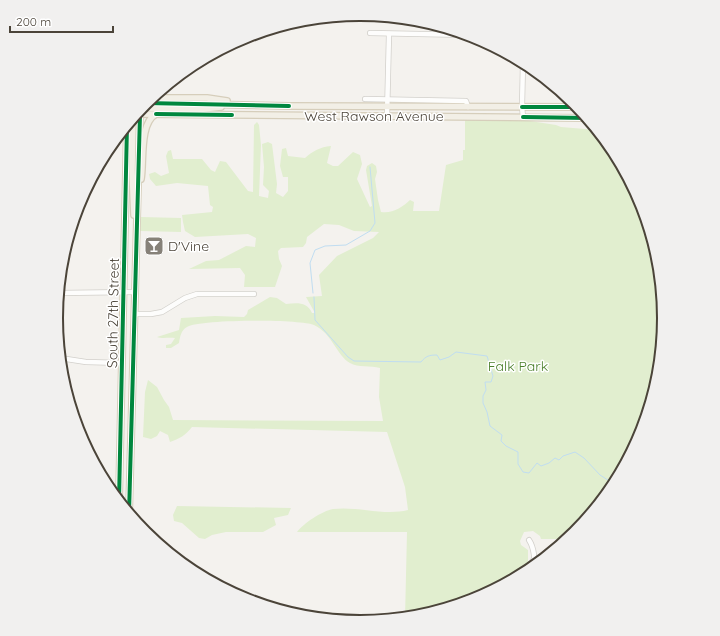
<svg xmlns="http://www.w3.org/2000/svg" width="720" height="636" viewBox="0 0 720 636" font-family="Quicksand,sans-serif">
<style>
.green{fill:#e1eecf}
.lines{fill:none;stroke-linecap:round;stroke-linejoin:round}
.stream{stroke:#c0ddf1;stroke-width:1}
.minor-casing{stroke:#d2d0cb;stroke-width:6}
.major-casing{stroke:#d6cebb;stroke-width:8}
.minor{stroke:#fdfdfc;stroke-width:4.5}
.major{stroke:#f2efe6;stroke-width:5.5}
.cycleway-casing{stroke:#fff;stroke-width:6}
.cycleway{stroke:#00873e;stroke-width:4}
.labels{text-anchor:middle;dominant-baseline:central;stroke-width:3;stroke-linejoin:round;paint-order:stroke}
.street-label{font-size:14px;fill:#4b4439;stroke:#fff}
.poi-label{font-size:14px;fill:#4b4439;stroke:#fff;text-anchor:start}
.park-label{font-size:14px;fill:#4a7f2a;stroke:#fff}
.rim{fill:none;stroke:#4b4439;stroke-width:2}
</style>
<rect width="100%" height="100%" fill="#f4f2ee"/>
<g class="green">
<path d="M465 119 530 121 556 125 561 127 597 130 613 149 641 202 658 259 664 318 658 378 641 435 613 487 575 533 567 539H541L540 536 533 531 524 532 520 541 521 545 528 550V572L476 599 419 616 405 618 407 532H297C304 523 322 511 333 509 358 506 384 516 408 510L405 487 387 432 192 427C186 435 179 439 170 442L168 435 160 431 157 436 151 439 143 437 145 392 148 380 157 387 164 400 169 407 173 420 383 421 379 397 380 368C371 365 358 368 350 363 337 356 332 333 314 325 301 319 199 319 187 327 181 330 180 337 179 343L171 348H166V345L171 344 175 338C168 337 163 339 157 337L179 330 181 318 215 316 244 317 247 314 248 310 270 297 277 298 286 304C296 303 307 301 312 313H315L306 297 322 296 319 275 337 256 373 238 379 232 354 231 339 225 324 224 307 237 306 243 303 247 281 248 278 251 279 259 282 266 275 287H244L245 275 240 268 189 269 206 261 219 260 246 246 255 247 256 238 248 234 195 237 185 231 183 222 182 215 212 212 213 207 210 205 208 186 177 183 156 186 150 179 149 174 155 172 161 176 169 173 166 156 168 151 171 150 173 159H202L211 170 215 172 220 161 226 162 248 191 253 192 254 125 257 122 259 125 261 145 259 196 268 198 269 191 263 185 264 167 262 144 268 142 272 144 277 184 276 193 283 197 288 191V177H283L280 166 282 149 286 148 288 156 305 158C313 151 320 147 331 146L327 163 333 166H338L353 152 360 155 362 164 357 179 370 207 372 206 366 170 367 166 372 163 376 166 377 172 375 179 378 200 381 212C392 214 403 207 410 200L414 202 413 211H439L446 165 463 160V150H465Z"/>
<path d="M141 217 181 218V232L140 231Z"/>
<path d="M177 506 291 508 288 515 274 518 276 525 263 532H226L212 535 205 539 199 538 182 523 174 521 173 515Z"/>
</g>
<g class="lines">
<g class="stream">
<path d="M313 293 310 263 315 250 325 246 346 245 370 231 375 223 370 167"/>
<path d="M314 297 315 320 348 357 354 361 421 362C426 356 429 355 437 355L440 360 449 357 456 352 487 356 493 376 491 382H485L486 390 483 396V403L487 412 490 426 502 435 501 441 506 446 518 452V464L523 472 529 473 537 463 541 466 549 463 555 458 559 460 563 456 575 452 584 458 600 475 614 484"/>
</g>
<defs>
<g id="minor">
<path d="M370 33 468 35"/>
<path d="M523 62 522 107 523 117"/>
<path d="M365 99 466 101 468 107"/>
<path d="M387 116 389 34"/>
<path d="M58 293 135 292"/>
<path d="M134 314H151L162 312 185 298 197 294H254"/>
<path d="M60 358 86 362 122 363"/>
<path d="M529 540C535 549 533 555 536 565"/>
<path d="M530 570V565L534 559"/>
</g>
<g id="major">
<path d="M154 96 165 98H207L227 101"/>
<path d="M145 103 289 106 578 107"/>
<path d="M141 108 203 109 221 107"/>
<path d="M136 114 587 118"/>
<path d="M133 118 132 170 134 215"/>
<path d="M141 179C144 162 139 123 156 114"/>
<path d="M119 501 127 125"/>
<path d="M129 514 140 109"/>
</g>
</defs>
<use href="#minor" class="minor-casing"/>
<use href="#major" class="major-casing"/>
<use href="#minor" class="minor"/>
<use href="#major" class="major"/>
<defs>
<g id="cycleway">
<path d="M145 103 289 106"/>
<path d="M522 107H578"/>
<path d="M156 114 232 115"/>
<path d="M523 117 587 118"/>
<path d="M119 501 127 125"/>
<path d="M129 514 140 114"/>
</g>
</defs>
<use href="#cycleway" class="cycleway-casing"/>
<use href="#cycleway" class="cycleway"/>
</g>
<defs>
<symbol id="bar-square" viewBox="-11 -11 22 22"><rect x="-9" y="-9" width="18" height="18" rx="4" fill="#868178" stroke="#fff"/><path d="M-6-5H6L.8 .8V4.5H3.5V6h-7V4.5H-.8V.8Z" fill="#fff"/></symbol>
</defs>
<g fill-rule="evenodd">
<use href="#bar-square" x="143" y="235" width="22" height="22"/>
</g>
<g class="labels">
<g class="street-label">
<text x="374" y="116">West Rawson Avenue</text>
<text transform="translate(113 313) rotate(-89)">South 27th Street</text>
</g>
<g class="poi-label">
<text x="168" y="246">D'Vine</text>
</g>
<g class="park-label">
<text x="518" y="366">Falk Park</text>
</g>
</g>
<path d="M0 0H720V636H0ZM63 318a297 297 0 1 1 594 0a297 297 0 1 1-594 0Z" fill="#f1f0ef" fill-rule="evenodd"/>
<path class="rim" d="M63 318a297 297 0 1 1 594 0a297 297 0 1 1-594 0Z"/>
<path d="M10 26v6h103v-6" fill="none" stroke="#4b4439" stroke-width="2"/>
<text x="16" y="26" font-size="12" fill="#4b4439" stroke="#ffffff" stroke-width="3" paint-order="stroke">200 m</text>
</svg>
